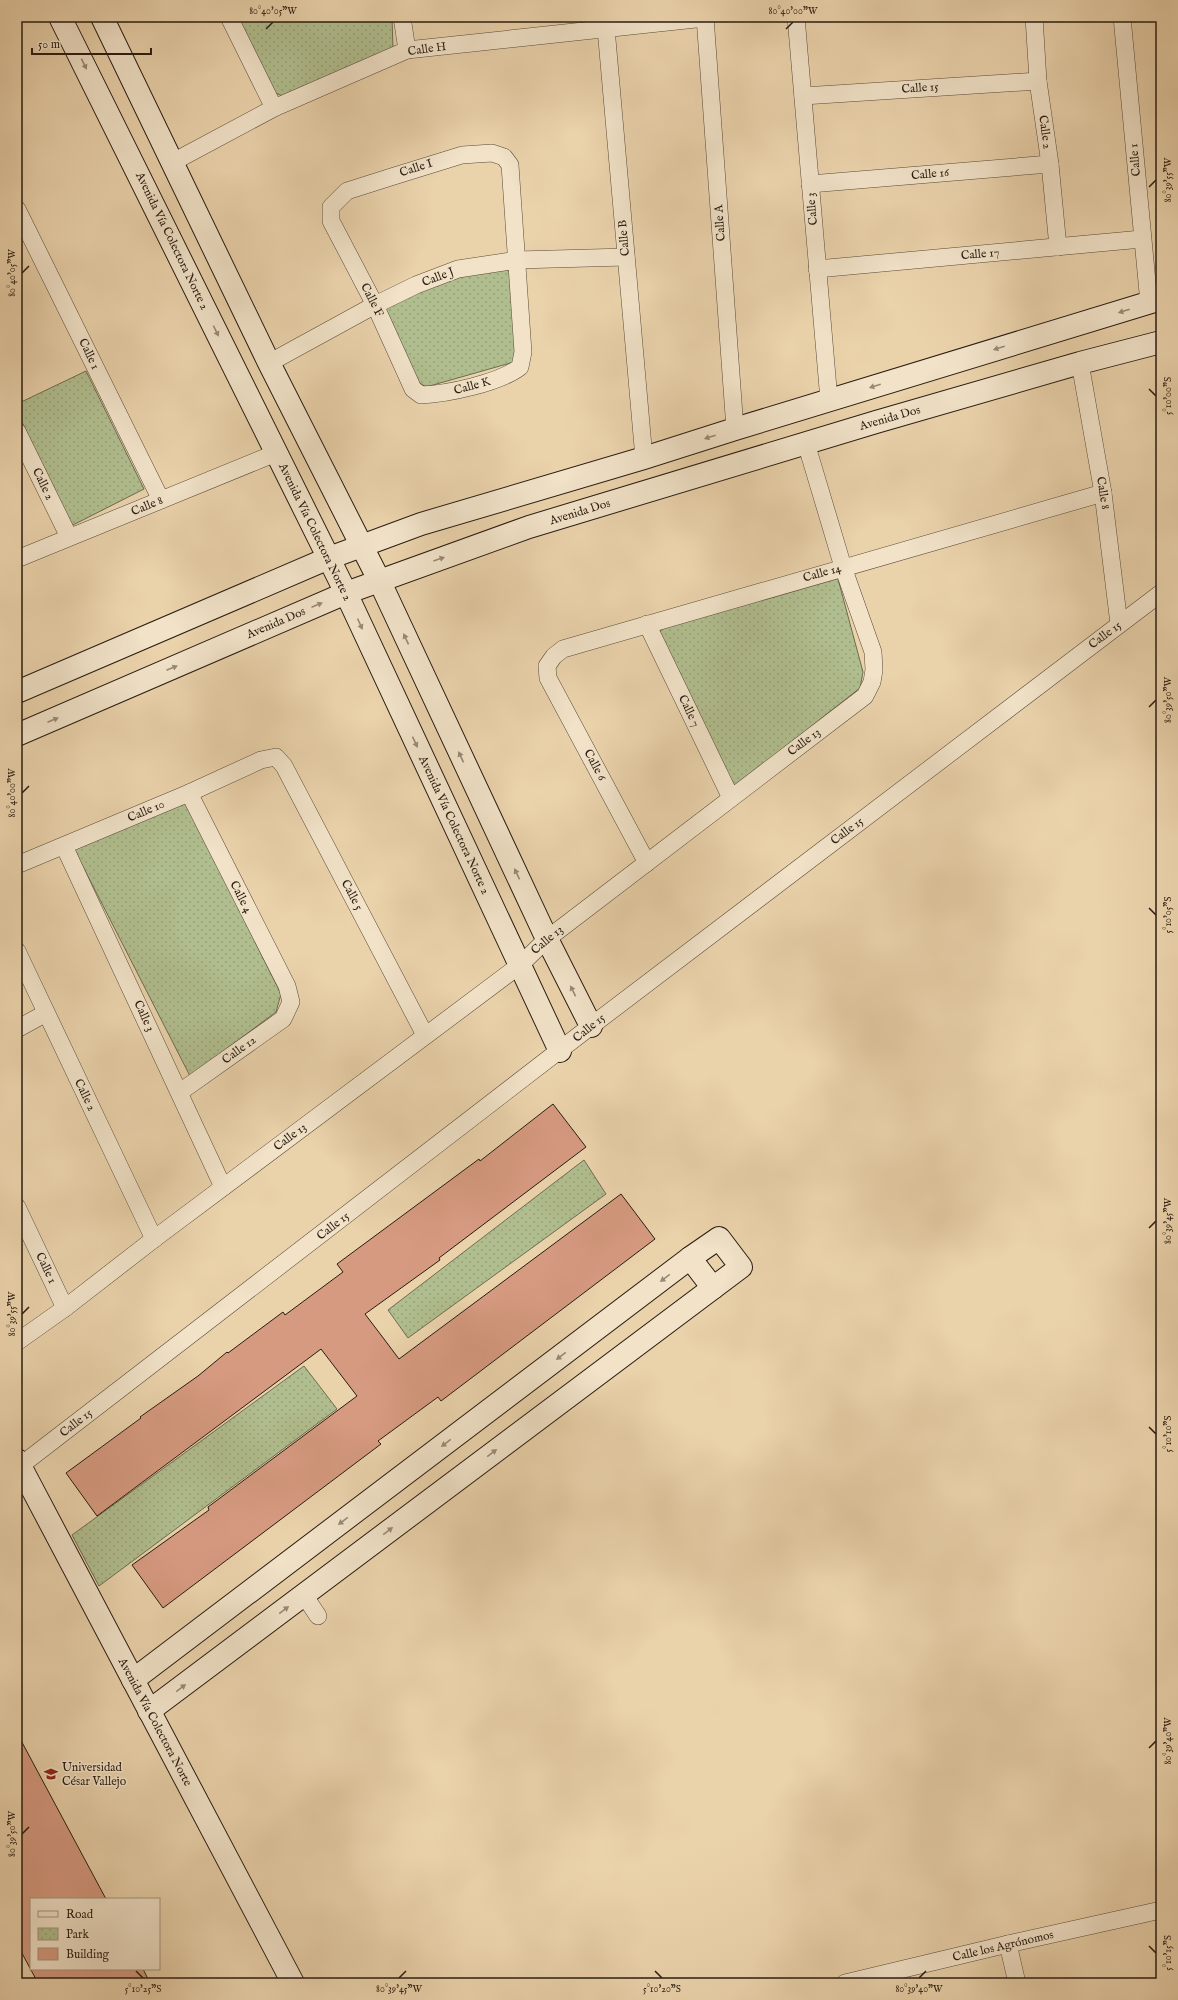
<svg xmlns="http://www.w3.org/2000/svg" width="1178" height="2000" viewBox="0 0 1178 2000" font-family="'IM FELL English',serif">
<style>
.park{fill:url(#park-dots);stroke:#6c6c50}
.building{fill:#d69a80;stroke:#291c12}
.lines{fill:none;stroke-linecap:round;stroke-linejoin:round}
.street-casing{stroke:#594a38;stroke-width:18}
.secondary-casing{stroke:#291c12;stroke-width:24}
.street{stroke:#f1e2c8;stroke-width:17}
.secondary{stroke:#f1e2c8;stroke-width:22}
.oneway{fill:#978976}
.ticks{fill:none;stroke:#291c12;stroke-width:1.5}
.labels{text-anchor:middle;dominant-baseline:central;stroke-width:3;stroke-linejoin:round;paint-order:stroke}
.street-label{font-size:12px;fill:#291c12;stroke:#f1e2c8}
.poi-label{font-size:12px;fill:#291c12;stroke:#f1e2c8;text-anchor:start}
.neatline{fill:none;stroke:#291c12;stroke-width:1.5}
.ticks-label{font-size:10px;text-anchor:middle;fill:#291c12}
</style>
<defs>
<pattern id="park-dots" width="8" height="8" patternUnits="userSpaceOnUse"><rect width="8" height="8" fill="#b0bd8e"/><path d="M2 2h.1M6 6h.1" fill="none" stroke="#97a279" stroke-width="1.8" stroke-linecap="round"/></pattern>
</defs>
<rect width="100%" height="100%" fill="#ead2ab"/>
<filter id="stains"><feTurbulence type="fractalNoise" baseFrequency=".005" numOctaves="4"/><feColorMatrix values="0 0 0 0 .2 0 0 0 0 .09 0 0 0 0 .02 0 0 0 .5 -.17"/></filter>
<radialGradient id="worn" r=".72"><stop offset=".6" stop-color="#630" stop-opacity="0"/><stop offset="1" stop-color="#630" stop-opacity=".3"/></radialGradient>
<g class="park">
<path d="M238 17H392L393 50 283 96 275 93Z"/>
<path d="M504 267 512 274 519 356 514 362 426 387 418 382 385 311 389 305 441 281Z"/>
<path d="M86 371 144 489 71 526 17 412V404Z"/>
<path d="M830 574 838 579 863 672 860 688 735 786 728 781 659 634 665 623Z"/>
<path d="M186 803 281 994 276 1012 190 1076 71 843Z"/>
<path d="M584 1160 606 1194 408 1338 388 1310Z"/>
<path d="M304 1366 337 1409 99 1586 72 1535Z"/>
</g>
<g class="building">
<path d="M553 1104 586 1147 439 1258 440 1260 365 1314 384 1339 399 1359 621 1194 655 1239 441 1401 438 1397 378 1441 381 1444 163 1608 132 1565 209 1510 208 1507 357 1396 321 1349 97 1516 66 1473 141 1418 140 1417 198 1376 227 1352 228 1353 283 1312 285 1315 343 1272 337 1264 479 1159 480 1161Z"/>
<path d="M17 1733 106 1899H31V1969H143L150 1983H38L17 1944Z"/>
</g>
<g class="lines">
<defs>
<g id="street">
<path d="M229 17 274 108"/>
<path d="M402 17 407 50"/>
<path d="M605 17 644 458"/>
<path d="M705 17 735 429"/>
<path d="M796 17 829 400"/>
<path d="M1034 17 1038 81 1050 164 1058 247"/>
<path d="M1122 17 1149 303"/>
<path d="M803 96 1038 81"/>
<path d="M492 153 504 157 510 165 523 352 520 367C499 383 447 394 421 395L413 389 375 305 331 221V207L347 191 391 177 462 155Z"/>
<path d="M173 162 274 108 407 50 705 18"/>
<path d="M810 184 1050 164"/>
<path d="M17 209 161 500"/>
<path d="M817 269 1142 239"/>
<path d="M269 363 375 305 416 285 458 269 517 260 626 257"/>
<path d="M1080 363 1103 493 1119 624"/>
<path d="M17 431 69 537"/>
<path d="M17 559 276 453"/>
<path d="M647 624 731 798"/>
<path d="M64 846 223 1187"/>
<path d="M647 863 548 678 547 666 554 656 563 649 1103 493"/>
<path d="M17 865 189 793 261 760 276 757 284 766 425 1035"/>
<path d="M17 951 154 1239"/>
<path d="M17 1029 46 1013"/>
<path d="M180 1092 283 1019 291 1002 287 986 189 793"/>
<path d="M17 1207 65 1308"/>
<path d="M17 1342 65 1308 154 1239 520 965 547 939 865 696 872 682 874 670 873 652 843 567 806 443"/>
<path d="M20 1466 591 1026 1161 593"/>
<path d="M304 1595 318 1616"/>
<path d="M1008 1944 1017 1983"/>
<path d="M845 1983 1008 1944 1161 1910"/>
</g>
<g id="secondary">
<path d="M60 17 346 593 560 1051"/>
<path d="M102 17 269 363 379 580 547 939 591 1026"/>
<path d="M17 692 329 558 421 524 644 458 735 429 1161 299"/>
<path d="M17 735 346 593 529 527 876 422 1080 363 1161 342"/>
<path d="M690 1258 713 1288"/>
<path d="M17 1460 293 1983"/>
<path d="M133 1680 690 1258 719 1238 741 1267 149 1711"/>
</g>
</defs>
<use href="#street" class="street-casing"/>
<use href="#secondary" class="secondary-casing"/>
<use href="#street" class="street"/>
<use href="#secondary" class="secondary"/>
</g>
<defs><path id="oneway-solid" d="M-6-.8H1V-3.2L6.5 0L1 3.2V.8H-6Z"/></defs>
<g class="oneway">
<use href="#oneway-solid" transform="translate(84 64) rotate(64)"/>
<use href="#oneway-solid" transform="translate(1124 311) rotate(163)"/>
<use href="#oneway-solid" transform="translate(216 331) rotate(64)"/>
<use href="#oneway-solid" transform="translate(999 348) rotate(163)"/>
<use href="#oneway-solid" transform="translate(875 386) rotate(163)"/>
<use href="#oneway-solid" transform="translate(710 437) rotate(162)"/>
<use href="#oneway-solid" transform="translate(439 559) rotate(-19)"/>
<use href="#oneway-solid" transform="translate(317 605) rotate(-23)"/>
<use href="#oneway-solid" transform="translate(360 624) rotate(66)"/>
<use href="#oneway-solid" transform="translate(406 639) rotate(-115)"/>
<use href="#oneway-solid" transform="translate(172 668) rotate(-23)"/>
<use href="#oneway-solid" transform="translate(53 720) rotate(-23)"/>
<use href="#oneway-solid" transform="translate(415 742) rotate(65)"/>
<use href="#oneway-solid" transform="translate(461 757) rotate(-115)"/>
<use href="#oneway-solid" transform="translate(517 874) rotate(-115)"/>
<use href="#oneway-solid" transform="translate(573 991) rotate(-116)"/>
<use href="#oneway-solid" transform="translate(665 1278) rotate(143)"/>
<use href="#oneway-solid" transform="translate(561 1356) rotate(143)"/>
<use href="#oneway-solid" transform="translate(446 1443) rotate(143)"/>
<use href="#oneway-solid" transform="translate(492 1453) rotate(-37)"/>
<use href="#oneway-solid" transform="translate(343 1521) rotate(143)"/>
<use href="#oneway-solid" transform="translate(388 1531) rotate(-37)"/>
<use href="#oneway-solid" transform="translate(284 1610) rotate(-37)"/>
<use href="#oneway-solid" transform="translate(181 1688) rotate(-37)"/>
</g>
<path class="ticks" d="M266 29 273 22M786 29 793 22M1149 187 1156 180M22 273 29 266M1149 389 1156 396M1149 707 1156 700M22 793 29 786M1149 908 1156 915M1149 1228 1156 1221M22 1314 29 1307M1149 1427 1156 1434M1149 1748 1156 1741M22 1834 29 1827M1149 1946 1156 1953M136 1971 143 1978M655 1971 662 1978M399 1978 406 1971M919 1978 926 1971"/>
<defs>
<symbol id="university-bare" viewBox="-9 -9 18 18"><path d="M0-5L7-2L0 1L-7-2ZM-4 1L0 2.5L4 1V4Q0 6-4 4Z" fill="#8f2418" stroke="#f1e2c8" stroke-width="2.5" paint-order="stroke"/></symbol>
</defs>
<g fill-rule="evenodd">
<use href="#university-bare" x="41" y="1764" width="20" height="20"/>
</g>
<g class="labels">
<g class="street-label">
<text transform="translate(427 49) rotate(-8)">Calle H</text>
<text transform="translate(920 88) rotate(-4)">Calle 15</text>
<text transform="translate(1045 132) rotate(82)">Calle 2</text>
<text transform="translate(1135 160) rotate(-95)">Calle 1</text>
<text transform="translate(416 168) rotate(-18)">Calle I</text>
<text transform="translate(930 174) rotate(-5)">Calle 16</text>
<text transform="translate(812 209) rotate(-95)">Calle 3</text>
<text transform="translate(720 223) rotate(-94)">Calle A</text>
<text transform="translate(624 238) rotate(-95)">Calle B</text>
<text transform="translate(172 241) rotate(64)">Avenida Vía Colectora Norte 2</text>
<text transform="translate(980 254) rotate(-5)">Calle 17</text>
<text transform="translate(438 277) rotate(-21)">Calle J</text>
<text transform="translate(372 300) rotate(63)">Calle F</text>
<text transform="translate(89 354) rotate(64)">Calle 1</text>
<text transform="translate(472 386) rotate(-15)">Calle K</text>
<text transform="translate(890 418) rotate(-16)">Avenida Dos</text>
<text transform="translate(43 484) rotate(64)">Calle 2</text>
<text transform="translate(1103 493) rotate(81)">Calle 8</text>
<text transform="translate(147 506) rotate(-22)">Calle 8</text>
<text transform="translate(580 512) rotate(-17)">Avenida Dos</text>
<text transform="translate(315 532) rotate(64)">Avenida Vía Colectora Norte 2</text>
<text transform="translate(822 573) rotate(-16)">Calle 14</text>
<text transform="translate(276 623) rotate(-23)">Avenida Dos</text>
<text transform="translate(1105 635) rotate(-37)">Calle 15</text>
<text transform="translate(689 711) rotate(64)">Calle 7</text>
<text transform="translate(804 742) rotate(-37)">Calle 13</text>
<text transform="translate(595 765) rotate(62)">Calle 6</text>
<text transform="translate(146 811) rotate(-23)">Calle 10</text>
<text transform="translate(454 825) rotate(65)">Avenida Vía Colectora Norte 2</text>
<text transform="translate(847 831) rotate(-37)">Calle 15</text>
<text transform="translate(352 895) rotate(62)">Calle 5</text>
<text transform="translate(241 897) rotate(63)">Calle 4</text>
<text transform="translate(547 940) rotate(-40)">Calle 13</text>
<text transform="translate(144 1016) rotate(65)">Calle 3</text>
<text transform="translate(589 1028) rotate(-39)">Calle 15</text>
<text transform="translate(239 1050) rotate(-36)">Calle 12</text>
<text transform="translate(85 1095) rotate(64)">Calle 2</text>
<text transform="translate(290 1137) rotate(-37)">Calle 13</text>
<text transform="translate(333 1226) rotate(-38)">Calle 15</text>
<text transform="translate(46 1268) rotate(64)">Calle 1</text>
<text transform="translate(76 1423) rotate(-38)">Calle 15</text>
<text transform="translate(155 1722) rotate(62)">Avenida Vía Colectora Norte</text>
<text transform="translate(1003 1946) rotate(-13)">Calle los Agrónomos</text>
</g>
<g class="poi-label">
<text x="62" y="1767">Universidad<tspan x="62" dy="14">César Vallejo</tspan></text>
</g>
</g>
<rect width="1178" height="2000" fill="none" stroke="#ead2ab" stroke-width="44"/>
<rect x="30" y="1898" width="130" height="72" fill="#f1e2c8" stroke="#a1937f"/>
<rect x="38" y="1911" width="20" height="6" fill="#f1e2c8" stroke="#a1937f"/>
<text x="66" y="1918" font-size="12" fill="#291c12">Road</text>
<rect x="38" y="1928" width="20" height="12" fill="url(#park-dots)" stroke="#a1937f"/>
<text x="66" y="1938" font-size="12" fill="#291c12">Park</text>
<rect x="38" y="1948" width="20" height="12" fill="#d69a80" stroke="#a1937f"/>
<text x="66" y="1958" font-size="12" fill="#291c12">Building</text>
<path d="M32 48v6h119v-6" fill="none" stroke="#291c12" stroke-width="2"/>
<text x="38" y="48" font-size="12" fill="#291c12" stroke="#f1e2c8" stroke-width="3" paint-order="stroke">50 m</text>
<rect x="22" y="22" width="1134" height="1956" class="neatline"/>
<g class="ticks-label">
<text x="273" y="14">80°40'05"W</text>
<text x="793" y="14">80°40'00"W</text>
<text transform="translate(1167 180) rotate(-90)" y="4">80°39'55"W</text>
<text transform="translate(11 273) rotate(-90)" y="4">80°40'05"W</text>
<text transform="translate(1167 396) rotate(-90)" y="4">5°10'00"S</text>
<text transform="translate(1167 700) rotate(-90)" y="4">80°39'50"W</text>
<text transform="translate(11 793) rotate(-90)" y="4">80°40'00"W</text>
<text transform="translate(1167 915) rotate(-90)" y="4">5°10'05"S</text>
<text transform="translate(1167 1221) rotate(-90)" y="4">80°39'45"W</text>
<text transform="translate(11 1314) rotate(-90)" y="4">80°39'55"W</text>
<text transform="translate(1167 1434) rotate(-90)" y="4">5°10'10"S</text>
<text transform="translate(1167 1741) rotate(-90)" y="4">80°39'40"W</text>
<text transform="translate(11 1834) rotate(-90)" y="4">80°39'50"W</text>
<text transform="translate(1167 1953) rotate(-90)" y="4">5°10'15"S</text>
<text x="143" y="1992">5°10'25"S</text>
<text x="399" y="1992">80°39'45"W</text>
<text x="662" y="1992">5°10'20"S</text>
<text x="919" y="1992">80°39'40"W</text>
</g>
<rect width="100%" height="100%" filter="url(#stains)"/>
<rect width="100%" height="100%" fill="url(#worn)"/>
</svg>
